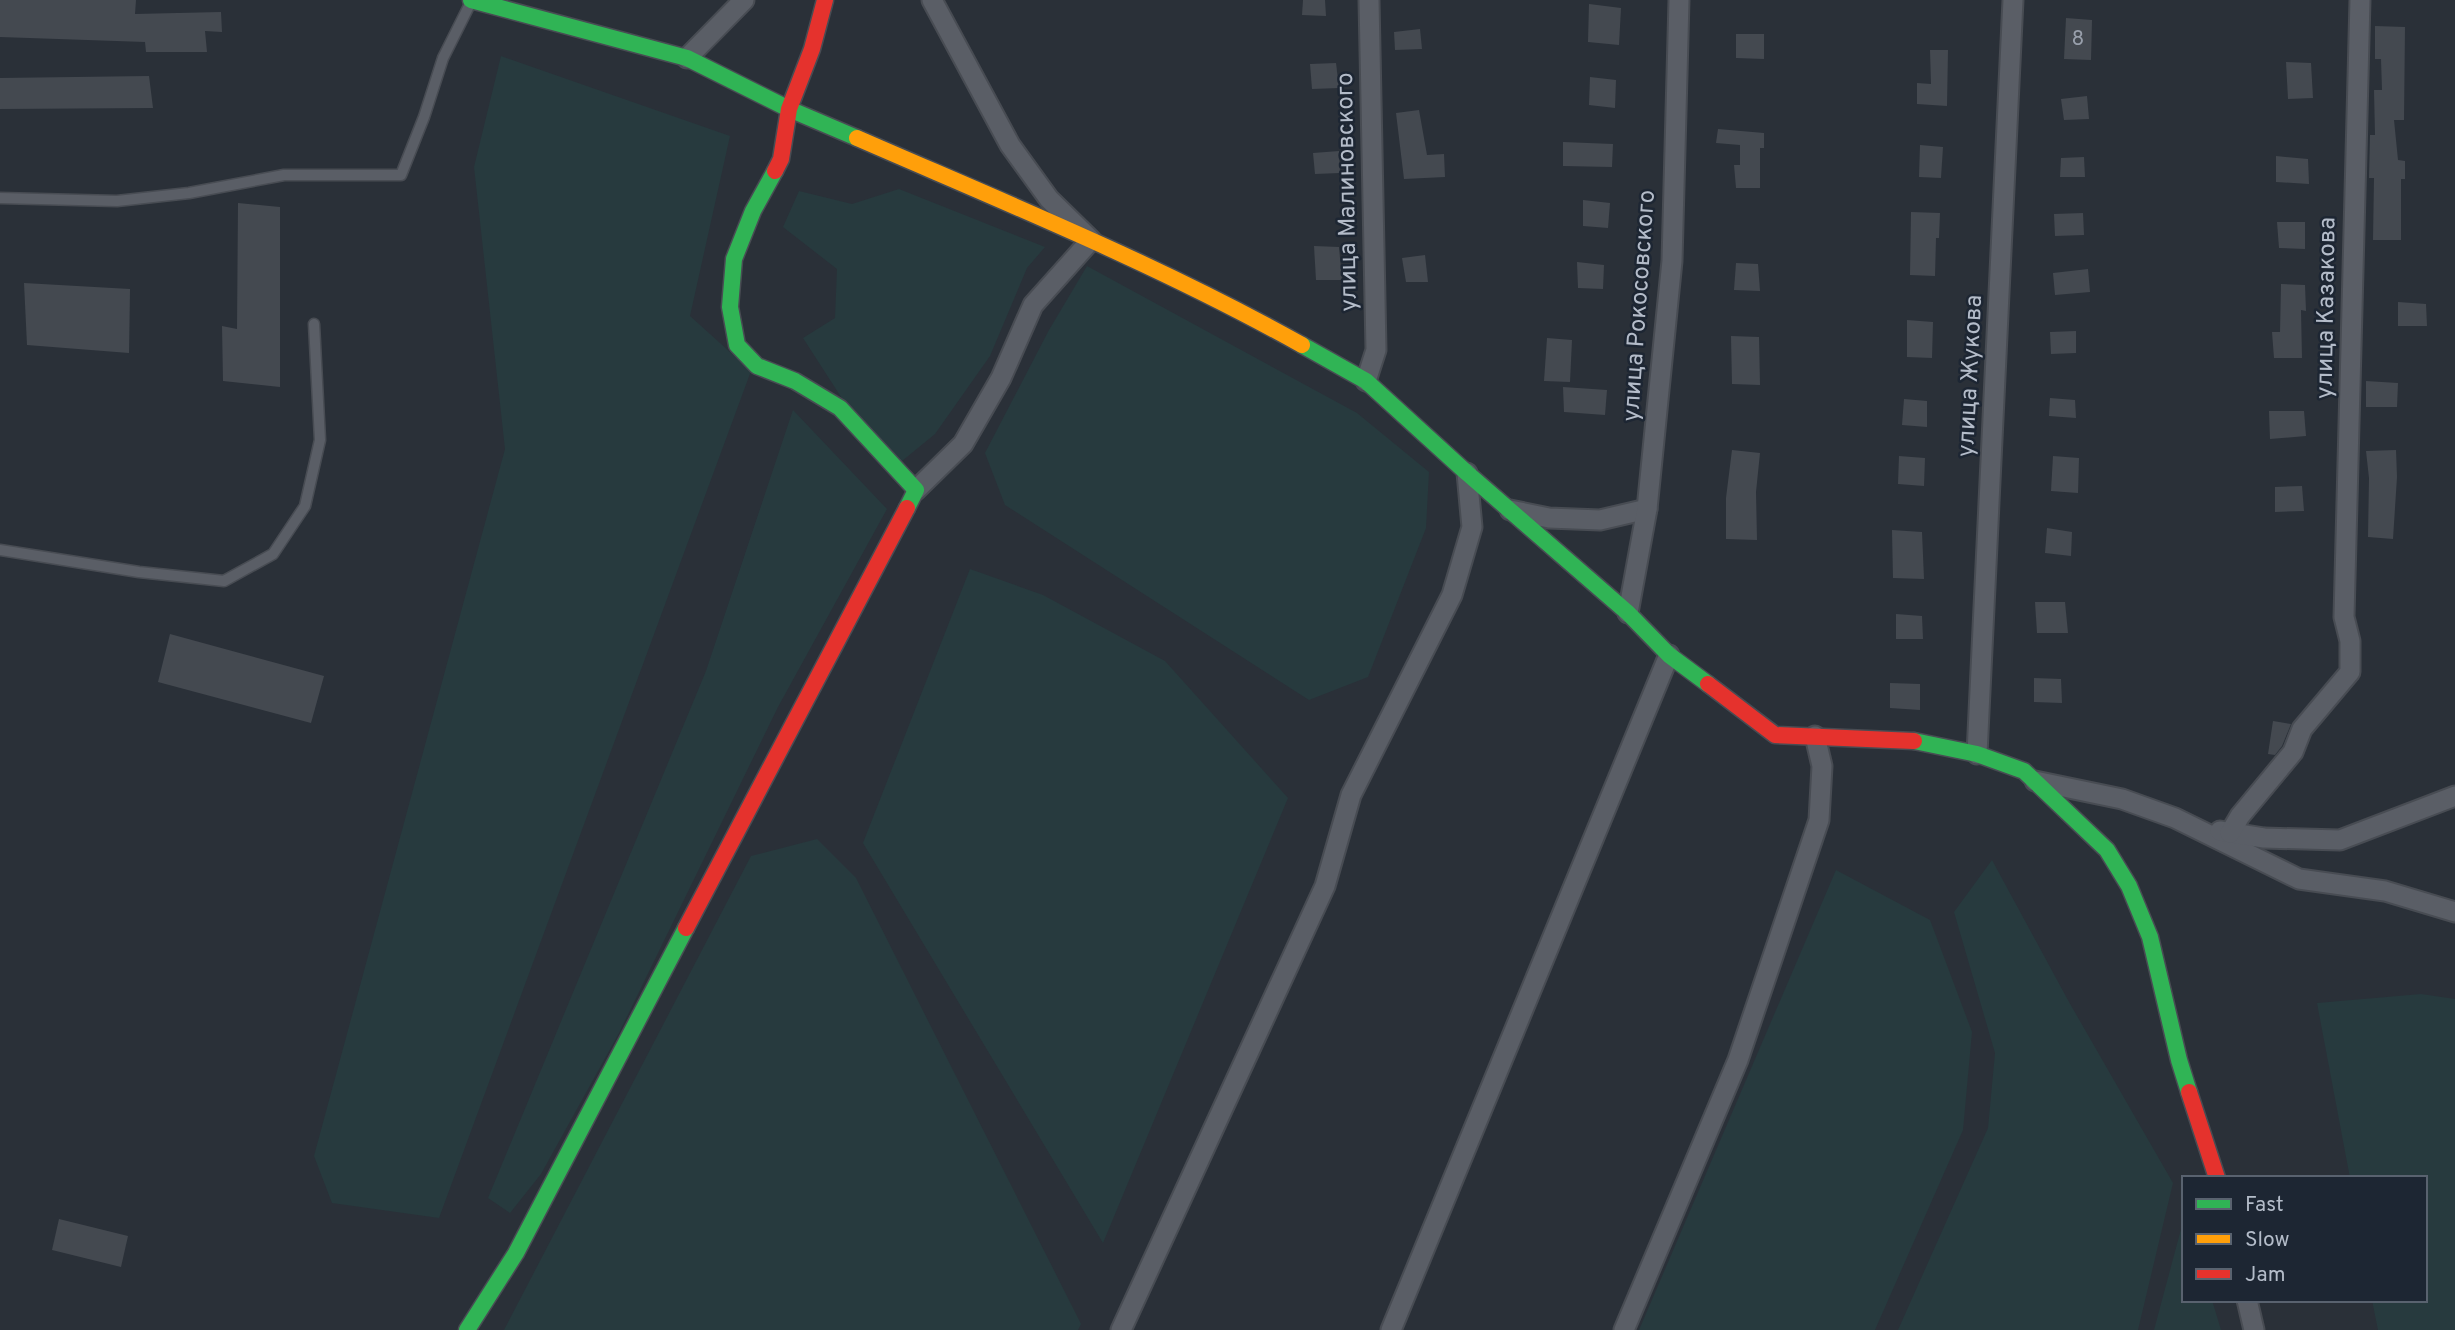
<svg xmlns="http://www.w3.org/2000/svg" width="2455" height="1330" viewBox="0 0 2455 1330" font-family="Overpass,sans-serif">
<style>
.green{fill:#273a3e}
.building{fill:#444950}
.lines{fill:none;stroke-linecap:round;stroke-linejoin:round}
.lane-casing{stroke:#484c53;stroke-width:13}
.street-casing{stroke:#484c53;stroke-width:23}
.fast-casing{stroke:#484c53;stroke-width:19}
.slow-casing{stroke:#484c53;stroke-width:19}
.jam-casing{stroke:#484c53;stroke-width:19}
.lane{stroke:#5a5e66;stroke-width:10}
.street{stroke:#5a5e66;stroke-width:19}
.fast{stroke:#30b455;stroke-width:16}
.slow{stroke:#ff9f0a;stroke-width:16}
.jam{stroke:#e5322d;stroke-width:16}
.labels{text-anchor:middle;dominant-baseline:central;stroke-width:5;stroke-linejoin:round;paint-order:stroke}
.number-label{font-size:21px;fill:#989fab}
.street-label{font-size:24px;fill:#b4bcc9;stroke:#1d2633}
</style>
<rect width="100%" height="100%" fill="#2a3038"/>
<g class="green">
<path d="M501 56 730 136 690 316 751 371 439 1218 332 1203 314 1156 505 449 474 167Z"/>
<path d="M899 189 1045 247 1027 268 990 356 935 434 902 461 881 459 803 338 835 318 837 269 783 227 799 191 852 204Z"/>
<path d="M1087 266 1357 413 1429 472 1426 528 1368 677 1309 700 1005 505 985 453 1049 330Z"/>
<path d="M793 410 887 509 778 707 619 1033 541 1174 510 1213 488 1198 706 671Z"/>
<path d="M970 569 1043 595 1165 661 1288 798 1103 1243 863 843Z"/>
<path d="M817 839 856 878 1081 1324 1078 1330H504L751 856Z"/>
<path d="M1992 860 2069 1002 2173 1183 2138 1330H1898L1988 1128 1995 1053 1954 912Z"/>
<path d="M1836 870 1930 920 1972 1032 1963 1130 1875 1330H1639Z"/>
<path d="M2421 994 2455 999V1330H2378L2372 1300H2425V1178H2350L2317 1003Z"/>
<path d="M2184 1218V1300H2212L2221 1330H2154Z"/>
</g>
<g class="building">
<path d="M0 0H136L135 14 221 12 222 32 205 31 207 52H146L145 42 0 37Z"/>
<path d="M1303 0H1325L1326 16 1302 15Z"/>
<path d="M1589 4 1621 8 1619 45 1588 42Z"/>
<path d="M2066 18 2092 20 2091 60 2064 59Z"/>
<path d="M2375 26 2405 27 2404 120H2394L2398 160 2405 161V179H2401V240H2373L2374 178H2369L2370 135H2375L2374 90H2382L2381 59H2375Z"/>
<path d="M1420 29 1422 49 1395 50 1394 32Z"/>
<path d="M1736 34H1764V59L1736 58Z"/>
<path d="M1930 50H1948L1947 106 1917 104V83L1931 84Z"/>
<path d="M2286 62 2311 63 2313 98 2288 99Z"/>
<path d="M1336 63 1339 88 1312 89 1310 64Z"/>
<path d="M149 76 153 108 0 109V78Z"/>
<path d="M1590 77 1616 80 1615 108 1589 105Z"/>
<path d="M2087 96 2089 119 2064 120 2061 99Z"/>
<path d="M1419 110 1427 155 1444 154 1445 177 1404 179 1396 113Z"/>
<path d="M1718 129 1764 133V148H1760V188H1736L1734 165H1740V145L1716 143Z"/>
<path d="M1563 142 1613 144 1612 167 1563 166Z"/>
<path d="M1920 145 1943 147 1941 178 1919 177Z"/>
<path d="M1339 151 1340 173 1315 174 1313 153Z"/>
<path d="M2276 156 2308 159 2309 184 2276 182Z"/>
<path d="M2084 157 2085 177H2060L2061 158Z"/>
<path d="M1583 200 1610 203 1608 228 1583 226Z"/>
<path d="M238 203 280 207V387L223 381 222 326 237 329Z"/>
<path d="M1911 212 1940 213 1939 238H1936L1935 276 1910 275Z"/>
<path d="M2083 213 2084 235 2055 236 2054 214Z"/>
<path d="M2277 222H2305V249L2279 248Z"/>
<path d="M1314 246 1339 247 1342 280H1316Z"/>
<path d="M1425 255 1428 282H1406L1402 258Z"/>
<path d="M1577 262 1604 265 1603 289 1578 288Z"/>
<path d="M1736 263 1758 264 1760 291 1734 290Z"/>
<path d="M2088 269 2090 292 2055 295 2053 273Z"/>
<path d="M24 283 130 289 129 353 27 345Z"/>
<path d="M2281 284 2305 285 2306 311 2301 310 2302 358H2274L2272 332H2280Z"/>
<path d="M2398 302 2426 304 2427 326H2398Z"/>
<path d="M1907 320 1933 322 1932 358 1907 357Z"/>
<path d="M2076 331V353L2051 354 2050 332Z"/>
<path d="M1731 336 1759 337 1760 385 1732 384Z"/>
<path d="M1547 338 1572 340 1570 382 1544 381Z"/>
<path d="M2366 381 2398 383 2397 407H2366Z"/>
<path d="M1563 387 1607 390 1605 415 1564 412Z"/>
<path d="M2050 398 2075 400 2076 418 2049 416Z"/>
<path d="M1904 399 1927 401V427L1902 425Z"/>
<path d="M2269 411H2304L2306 436 2270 439Z"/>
<path d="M1732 450 1760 453 1756 492 1757 540 1726 539V498Z"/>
<path d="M2396 450 2397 477 2393 539 2368 537 2369 478 2366 451Z"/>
<path d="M1899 456 1925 458 1924 486 1898 484Z"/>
<path d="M2053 456 2079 458 2078 493 2051 491Z"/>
<path d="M2302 486 2304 511 2275 512V487Z"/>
<path d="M2047 528 2072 532 2071 556 2045 553Z"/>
<path d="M1892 530 1922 532 1924 579 1893 578Z"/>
<path d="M2035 602H2065L2068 633H2037Z"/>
<path d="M1896 614 1922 616 1923 639H1896Z"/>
<path d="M170 634 324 676 311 723 158 682Z"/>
<path d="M2034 678 2061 679 2062 703 2034 702Z"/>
<path d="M1890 683 1920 684V710L1890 708Z"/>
<path d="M2273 721 2291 724 2282 746 2275 755 2268 754Z"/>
<path d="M59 1219 128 1236 121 1267 52 1250Z"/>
</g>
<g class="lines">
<defs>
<g id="lane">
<path d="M0 198 117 201 189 193 284 175H401L424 117 443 58 471 2"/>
<path d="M0 550 139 572 224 581 273 554 305 506 320 440 314 324"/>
</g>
<g id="street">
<path d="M687 58 744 0"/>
<path d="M1366 381 1376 350 1369 0"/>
<path d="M916 490 963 444 1001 378 1033 305 1091 240 1049 199 1010 145 932 0"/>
<path d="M1510 510 1549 518 1600 520 1647 509"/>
<path d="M1628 613 1647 509 1672 261 1679 0"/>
<path d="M1977 754 2013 0"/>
<path d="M2035 781 2122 799 2175 818 2299 879 2385 891 2455 912"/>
<path d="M2220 831 2264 838 2340 840 2455 796"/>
<path d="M2230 833 2240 816 2293 752 2302 729 2350 672V641L2344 617 2360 0"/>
<path d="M2247 1300 2254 1330"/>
<path d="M1121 1330 1325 886 1351 795 1452 595 1472 527 1467 473"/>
<path d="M1391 1330 1669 655"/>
<path d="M1624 1330 1738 1060 1819 820 1822 766 1815 736"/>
</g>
<g id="fast">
<path d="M471 0 687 58 789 109 857 138"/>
<path d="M775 171 753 211 734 259 730 307 737 345 757 366 795 381 840 408 916 490 907 508"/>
<path d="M1302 345 1366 381 1467 473 1628 613 1669 655 1708 684"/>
<path d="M1914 741 1977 754 2024 771 2107 850 2129 886 2150 937 2179 1060 2189 1092"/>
<path d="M467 1330 516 1253 686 928"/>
</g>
<path id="slow" d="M857 138C1006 203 1159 265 1302 345"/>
<g id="jam">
<path d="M775 171 781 159 789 109 812 49 825 0"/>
<path d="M1708 684 1775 735 1914 741"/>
<path d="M686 928 907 508"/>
<path d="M2189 1092 2217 1178"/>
</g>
</defs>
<use href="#lane" class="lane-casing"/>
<use href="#street" class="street-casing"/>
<use href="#fast" class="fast-casing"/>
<use href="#slow" class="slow-casing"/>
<use href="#jam" class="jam-casing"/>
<use href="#lane" class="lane"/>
<use href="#street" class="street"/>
<use href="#fast" class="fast"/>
<use href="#slow" class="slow"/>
<use href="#jam" class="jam"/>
</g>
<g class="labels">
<g class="number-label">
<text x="2078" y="39">8</text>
</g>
<g class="street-label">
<text transform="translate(1348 192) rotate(-91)">улица Малиновского</text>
<text transform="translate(1640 306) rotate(-86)">улица Рокосовского</text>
<text transform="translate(2327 308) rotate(-89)">улица Казакова</text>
<text transform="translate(1971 376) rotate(-87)">улица Жукова</text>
</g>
</g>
<rect x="2182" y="1176" width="245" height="126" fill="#1d2633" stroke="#59626f" stroke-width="2"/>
<rect x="2196" y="1199" width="35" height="10" fill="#30b455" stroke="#59626f" stroke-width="2"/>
<text x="2245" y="1211" font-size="21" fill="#b4bcc9">Fast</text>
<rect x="2196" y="1234" width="35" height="10" fill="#ff9f0a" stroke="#59626f" stroke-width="2"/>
<text x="2245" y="1246" font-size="21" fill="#b4bcc9">Slow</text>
<rect x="2196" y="1269" width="35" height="10" fill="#e5322d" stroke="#59626f" stroke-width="2"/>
<text x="2245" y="1281" font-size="21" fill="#b4bcc9">Jam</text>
</svg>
